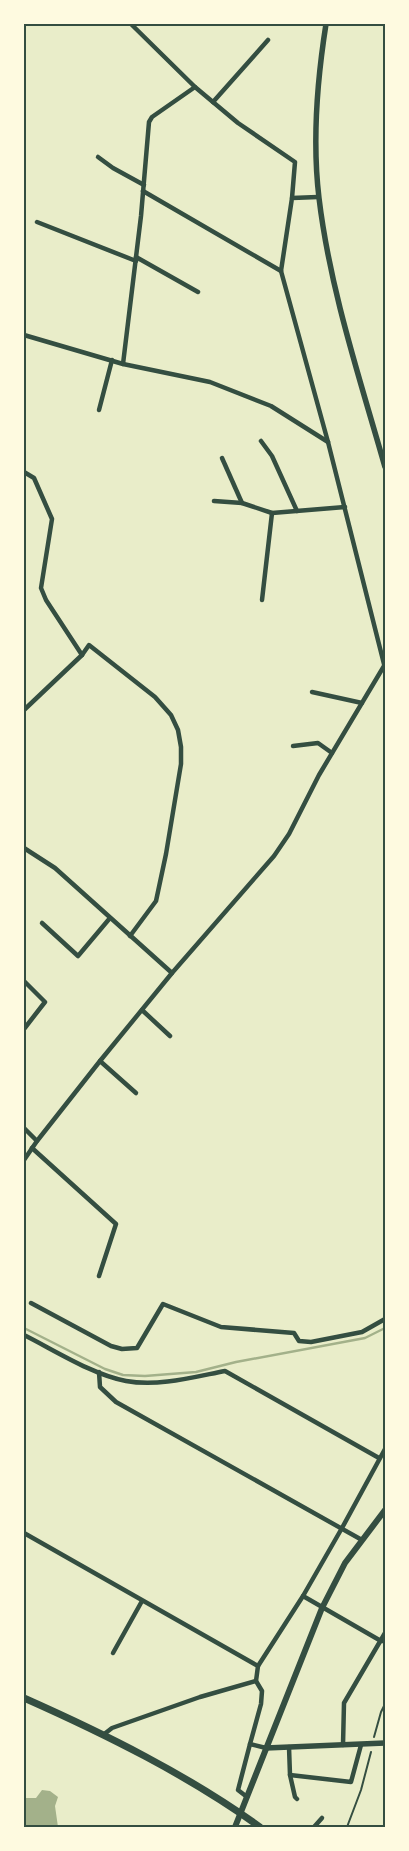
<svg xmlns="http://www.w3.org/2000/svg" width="409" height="1851" viewBox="0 0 409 1851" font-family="'Fira Sans Condensed',sans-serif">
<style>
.water{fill:#a3b18a}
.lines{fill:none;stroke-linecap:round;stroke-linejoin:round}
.stream{stroke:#a3b18a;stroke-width:2.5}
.path{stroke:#344e41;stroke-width:2}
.minor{stroke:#344e41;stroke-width:4.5}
.tertiary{stroke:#344e41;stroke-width:5.5}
.secondary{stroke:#344e41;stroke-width:6}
.primary{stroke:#344e41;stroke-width:7}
.neatline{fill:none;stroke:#344e41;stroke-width:2}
</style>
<rect width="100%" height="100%" fill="#e9edc9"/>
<path class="water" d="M42 1790 50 1791 58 1797 55 1806 58 1827H25L24 1798H36Z"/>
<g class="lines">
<path class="stream" d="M24 1328 105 1369 123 1375 145 1376 196 1372 236 1362 365 1338 385 1328"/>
<g class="path">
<path d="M374 1737 381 1712 385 1704"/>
<path d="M347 1827 361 1790 371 1752"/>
</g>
<g class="minor">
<path d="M131 24 195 87 238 123 295 162 292 198"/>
<path d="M213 102 268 40"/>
<path d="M98 157 113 168 144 185"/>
<path d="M143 191 281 271"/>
<path d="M318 197 292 198 281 271 328 442 385 668"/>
<path d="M37 222 136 261"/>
<path d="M136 257 198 292"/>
<path d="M24 335 123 364 210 382 271 406 328 442"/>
<path d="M123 364 141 216 149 122 152 117 195 87"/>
<path d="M99 410 112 360"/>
<path d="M261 441 272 456 297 511"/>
<path d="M222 458 242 503"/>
<path d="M24 472 34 478 52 519 41 588 46 600 82 655"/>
<path d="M214 501 242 503 272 513 345 507"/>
<path d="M262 600 272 513"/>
<path d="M312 692 362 703"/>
<path d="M24 710 82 655 89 645 155 697 171 715 178 730 181 747V764L166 854 156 901 130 936"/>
<path d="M293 746 318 743 332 753"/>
<path d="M24 848 55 868 172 973"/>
<path d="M42 923 78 956 110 918"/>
<path d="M24 981 45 1002 24 1029"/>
<path d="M142 1010 170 1036"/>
<path d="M100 1061 136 1093"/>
<path d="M24 1128 37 1141"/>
<path d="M32 1148 116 1224 99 1276"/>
<path d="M24 1160 37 1141 100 1061 172 973 274 856 289 834 319 775 384 666"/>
<path d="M31 1303 111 1346 122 1349 137 1348 163 1304 221 1327 294 1333 299 1341 311 1342 362 1332 385 1319"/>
<path d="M24 1335C54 1350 93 1375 126 1381 158 1387 194 1377 225 1371L379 1458"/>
<path d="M99 1372 100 1387 116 1402 362 1540"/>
<path d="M24 1533 258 1666"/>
<path d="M303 1596 381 1641H385"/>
<path d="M113 1653 142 1601"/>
<path d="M103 1735 112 1728 200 1697 256 1681"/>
<path d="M343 1745 344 1703 385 1633"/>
<path d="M289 1747 290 1775 351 1782 361 1745"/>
<path d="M266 1748 250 1744 261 1704 262 1691 256 1681 258 1666 303 1596 342 1528 385 1449"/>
<path d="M290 1775 295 1797 297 1799"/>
<path d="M247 1797 238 1790 250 1744"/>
<path d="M314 1827 322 1818"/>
</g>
<g class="tertiary">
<path d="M326 24C317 81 312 140 319 198 330 290 360 379 385 467"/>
<path d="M266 1748 385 1743"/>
</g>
<path class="secondary" d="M235 1827 322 1608 345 1563 385 1510"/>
<path class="primary" d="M24 1698C105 1734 188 1775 260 1827"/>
</g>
<rect width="409" height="1851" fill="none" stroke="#fefae0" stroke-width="50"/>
<rect x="25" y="25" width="359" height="1801" class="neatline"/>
</svg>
